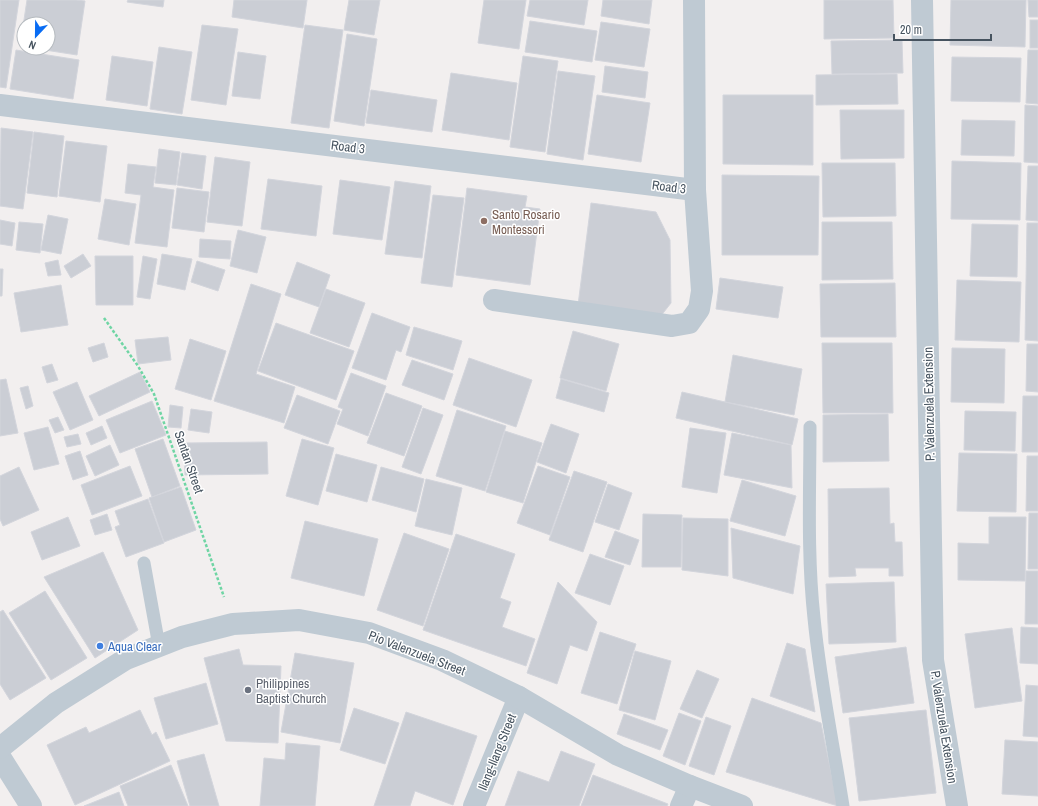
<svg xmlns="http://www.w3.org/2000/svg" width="1038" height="806" viewBox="0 0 1038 806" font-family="'Archivo Narrow',sans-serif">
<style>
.building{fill:#cbced5;stroke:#d3d5dc}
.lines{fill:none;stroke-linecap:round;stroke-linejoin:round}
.path{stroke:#6fd5a4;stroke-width:2.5;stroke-dasharray:3 2;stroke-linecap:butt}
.service{stroke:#bfcad3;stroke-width:13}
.minor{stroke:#bfcad3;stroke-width:22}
.tertiary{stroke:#bfcad3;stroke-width:22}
.education-dot{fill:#8d6e63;stroke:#fff;stroke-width:1.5}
.shop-dot{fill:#3f7fe0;stroke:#fff;stroke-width:1.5}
.worship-dot{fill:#6b7280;stroke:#fff;stroke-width:1.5}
.labels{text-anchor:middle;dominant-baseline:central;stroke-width:3;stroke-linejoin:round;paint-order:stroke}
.street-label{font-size:13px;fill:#46535f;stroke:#fff}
.education-label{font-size:13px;fill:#785e54;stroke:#fff;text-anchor:start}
.shop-label{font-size:13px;fill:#366cbe;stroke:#fff;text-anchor:start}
.worship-label{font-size:13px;fill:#5b616d;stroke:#fff;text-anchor:start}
</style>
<rect width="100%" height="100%" fill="#f2efef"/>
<g class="building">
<path d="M0 0H19L6 88 0 87Z"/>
<path d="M27 0H76L85 1 77 55 32 48H48V24H24V47L20 46Z"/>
<path d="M128 0H164L163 7 127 2Z"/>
<path d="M234 0H307L303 28 232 17Z"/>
<path d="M349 0H380L374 35 344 30Z"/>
<path d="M484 0H526L519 49 478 43Z"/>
<path d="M530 0H588L584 25 527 16Z"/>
<path d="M603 0H652L649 24 601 16Z"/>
<path d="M824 0H893L894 38 824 39Z"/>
<path d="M951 0H1026L1025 47 950 45Z"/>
<path d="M1028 0H1038V17H1029Z"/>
<rect x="1030" y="20" width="8" height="28"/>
<path d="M530 21 597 31 592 62 525 52Z"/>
<path d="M601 22 650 29 644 67 595 60Z"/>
<path d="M202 25 238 29 226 105 191 100Z"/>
<path d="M305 25 343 30 329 128 291 123Z"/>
<path d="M347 34 377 39 364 126 334 121Z"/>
<path d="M902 40 903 73 832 74 831 41Z"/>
<path d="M159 47 192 52 182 114 150 109Z"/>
<path d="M16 50 79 60 73 99 10 89Z"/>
<path d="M1028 50H1038V104L1026 103Z"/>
<path d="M238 52 266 56 260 99 232 96Z"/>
<path d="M112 56 153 62 147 106 106 100Z"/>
<path d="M523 56 558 61 545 152 510 147Z"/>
<path d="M952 57 1021 58 1020 102 951 101Z"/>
<path d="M605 66 648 72 645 98 602 92Z"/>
<path d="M558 71 595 76 583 160 547 154Z"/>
<path d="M451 73 517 83 509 140 442 130Z"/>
<path d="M897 74 898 104 816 105V75Z"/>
<path d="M371 90 437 100 432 132 366 123Z"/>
<path d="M597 95 650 103 641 162 588 154Z"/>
<path d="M723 95H813V165L723 164Z"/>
<path d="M1025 105 1038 106V163L1024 162Z"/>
<path d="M840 110H904V158L841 159Z"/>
<path d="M962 120 1015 121 1014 156 961 155Z"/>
<path d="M1 128 33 132 23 209 0 206Z"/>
<path d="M34 132 64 136 57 197 27 193Z"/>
<path d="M66 141 107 146 100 202 59 196Z"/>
<path d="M159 149 180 152 176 185 155 183Z"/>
<path d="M182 153 206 156 202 189 177 185Z"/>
<path d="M215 157 250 162 242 226 207 222Z"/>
<path d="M952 161 1021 163 1020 220 951 219Z"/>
<path d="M822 163H895L896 216 823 217Z"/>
<path d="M128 164 156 167 153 187 174 190 167 247 135 243 141 195 125 193Z"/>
<path d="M1028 166H1038V221L1026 220Z"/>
<path d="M722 175 819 176 818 255H722Z"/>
<path d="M268 179 322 186 316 236 261 229Z"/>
<path d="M340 180 390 187 382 240 333 234Z"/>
<path d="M395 181 431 186 422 258 385 254Z"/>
<path d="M177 188 209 192 204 232 172 228Z"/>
<path d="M467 188 527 196 525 207 540 209 530 285 456 275Z"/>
<path d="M433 195 464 198 452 287 421 283Z"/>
<path d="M105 199 136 204 129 245 98 239Z"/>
<path d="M591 203 656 212 670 240 671 303 660 317 578 305Z"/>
<path d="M48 215 68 219 61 254 41 250Z"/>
<path d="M0 220 15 223 12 246 0 244Z"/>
<path d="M19 222 43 224 40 253 16 250Z"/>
<path d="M822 222H892L893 279 822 280Z"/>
<path d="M1027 223H1038V341L1025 340Z"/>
<path d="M972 224 1018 225 1017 277 970 276Z"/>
<path d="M238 230 266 237 257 273 230 266Z"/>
<path d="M200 239 231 241 230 259 199 257Z"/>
<path d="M83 254 91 266 71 278 64 266Z"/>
<path d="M162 254 192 259 185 290 157 284Z"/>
<path d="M95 256H133V305H96Z"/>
<path d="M143 256 157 259 150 299 137 297Z"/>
<path d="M58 260 61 275 48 276 45 263Z"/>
<path d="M197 261 225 270 218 291 191 282Z"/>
<path d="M297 262 330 275 319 307 285 295Z"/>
<path d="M0 269H3L2 296H0Z"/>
<path d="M720 278 783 287 778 318 716 309Z"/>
<path d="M957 280 1021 282 1019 342 955 340Z"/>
<path d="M895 283 896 337H821L820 284Z"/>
<path d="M251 284 281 294 256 374 295 387 284 423 214 401Z"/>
<path d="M61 285 68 325 21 332 14 293Z"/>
<path d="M326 289 365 303 349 347 310 333Z"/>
<path d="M372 313 410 327 401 352 396 350 386 380 352 368Z"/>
<path d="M276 323 354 351 336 400 258 371Z"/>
<path d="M414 327 462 341 453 370 406 355Z"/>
<path d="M573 331 619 344 606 391 560 378Z"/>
<path d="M168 337 171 360 138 364 135 340Z"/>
<path d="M190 339 226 351 211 400 175 389Z"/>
<path d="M104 343 108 357 93 362 88 348Z"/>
<path d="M822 343H892L893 413H823Z"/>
<path d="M1027 344H1038V392L1026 391Z"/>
<path d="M952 348 1005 349 1004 403 951 402Z"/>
<path d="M733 355 802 369 794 415 725 402Z"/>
<path d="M469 358 532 380 516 427 453 405Z"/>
<path d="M412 360 453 374 444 400 402 385Z"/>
<path d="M52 364 58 380 47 383 42 367Z"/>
<path d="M140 372 150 392 99 416 89 396Z"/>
<path d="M351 373 386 386 368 436 337 424 343 409 338 407Z"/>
<path d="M6 379 18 433 0 436V380Z"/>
<path d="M561 379 609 393 604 412 556 398Z"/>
<path d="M77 382 93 420 70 430 53 392Z"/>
<path d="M28 386 33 406 26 409 20 388Z"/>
<path d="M682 392 798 419 792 445 676 418Z"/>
<path d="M386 393 422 406 404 456 367 443Z"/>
<path d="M297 395 340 411 328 444 284 428Z"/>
<path d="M1023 396H1038V452H1022Z"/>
<path d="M152 401 166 435 120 453 106 420Z"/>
<path d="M170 405 183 407 181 428 168 427Z"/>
<path d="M423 408 443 415 421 474 402 467Z"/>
<path d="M191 409 212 412 209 433 188 430Z"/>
<path d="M457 410 506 426 485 491 436 476Z"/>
<path d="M965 411 1016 412 1015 451 964 450Z"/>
<path d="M888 414 889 461 823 462V415Z"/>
<path d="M58 417 64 430 55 433 49 420Z"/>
<path d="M551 424 579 434 566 473 537 462Z"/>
<path d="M102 426 107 438 91 445 86 433Z"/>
<path d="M48 427 59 464 34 470 24 433Z"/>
<path d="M690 428 726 433 717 493 682 487Z"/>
<path d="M505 431 542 443 523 503 486 492Z"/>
<path d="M732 433 791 445 792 488 724 475Z"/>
<path d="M78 434 81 444 67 447 64 437Z"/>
<path d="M163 439 180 486 152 497 135 449Z"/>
<path d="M302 439 334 448 318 505 286 496Z"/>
<path d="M267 442 268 474 185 475 184 443Z"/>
<path d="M110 445 119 465 95 476 86 456Z"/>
<path d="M80 451 88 475 73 480 65 456Z"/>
<path d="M959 453 1017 454 1016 512 957 511Z"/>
<path d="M336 454 377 465 367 502 326 491Z"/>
<path d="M1027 456H1038V511H1026Z"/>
<path d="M130 466 142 496 92 515 81 485Z"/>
<path d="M538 466 570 477 550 535 517 523Z"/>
<path d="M19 467 39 510 3 526 0 519V476Z"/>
<path d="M381 467 424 479 416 512 372 500Z"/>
<path d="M574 471 607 482 583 552 549 540Z"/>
<path d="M426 479 462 488 452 535 415 526Z"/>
<path d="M742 480 796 496 785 536 730 521Z"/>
<path d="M608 484 632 493 619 530 595 522Z"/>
<path d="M181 487 196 530 164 542 149 498Z"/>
<path d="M889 488 890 524 894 523 895 542H902L903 576H889V568H855L856 576 829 577 828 489Z"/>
<path d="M148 499 164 543 126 557 115 527 120 525 115 511Z"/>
<path d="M1029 513H1038V569H1028Z"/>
<path d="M107 514 112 530 95 535 90 520Z"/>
<path d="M643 514 682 515 681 567H642Z"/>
<path d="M68 517 80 546 42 560 31 532Z"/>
<path d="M989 517H1026L1025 581 958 580V543L989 544Z"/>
<path d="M683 518 728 519V576L682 570Z"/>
<path d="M305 521 378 539 364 596 291 578Z"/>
<path d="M731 528 800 546 793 594 733 578Z"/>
<path d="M615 531 639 540 630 565 605 557Z"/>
<path d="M404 533 449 549 423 626 377 610Z"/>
<path d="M456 534 515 554 500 598 511 602 502 627 535 639 526 666 423 630Z"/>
<path d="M103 552 138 630 95 658 44 577Z"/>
<path d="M590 554 624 566 610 605 575 593Z"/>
<path d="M1026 571H1038V624H1025Z"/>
<path d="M558 582 597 622 587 651 570 645 557 684 527 673Z"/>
<path d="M894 582 896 642 829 644 826 584Z"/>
<path d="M45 591 87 658 51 680 9 613Z"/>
<path d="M3 610 46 678 10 700 0 684V612Z"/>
<path d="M1021 627 1038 628V664L1020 663Z"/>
<path d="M1012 628 1022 701 975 708 965 634Z"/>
<path d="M600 632 636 644 617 704 581 693Z"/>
<path d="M787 643 805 649 815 712 770 696Z"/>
<path d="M906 647 914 703 843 713 835 657Z"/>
<path d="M239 649 243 665 281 666 278 743 226 741 204 658Z"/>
<path d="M635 651 671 661 655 720 619 710Z"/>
<path d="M295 653 354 663 340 743 281 732Z"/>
<path d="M697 670 719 679 702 718 680 709Z"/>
<path d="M206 683 218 724 166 739 154 698Z"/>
<path d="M1026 685 1038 686V737L1023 736Z"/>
<path d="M752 698 821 723 838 806 726 772Z"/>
<path d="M354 708 399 723 385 764 340 750Z"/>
<path d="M140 710 152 735 156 732 170 761 75 805 47 745 86 727 89 733Z"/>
<path d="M926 710 936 793 859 801 849 718Z"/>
<path d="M406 712 477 736 453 805 415 791 410 806H374Z"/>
<path d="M679 713 701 721 685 765 663 756Z"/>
<path d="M624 714 668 730 660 750 617 734Z"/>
<path d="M706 717 731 726 714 775 689 766Z"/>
<path d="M1005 740 1038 742V796L1002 794Z"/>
<path d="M286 743 320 746 315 806H260L264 758 285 760Z"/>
<path d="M561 751 595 764 579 806H505L518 771 549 782Z"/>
<path d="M204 754 219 806H190L177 761Z"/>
<path d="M171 765 188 806H128L120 786Z"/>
<path d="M593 775 668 804 667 806H581Z"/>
<path d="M119 792 124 806H84Z"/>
</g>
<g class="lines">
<path class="path" d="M104 318 138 366 154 394 224 597"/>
<g class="service">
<path d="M810 427C810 490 807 554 814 618 820 681 833 743 843 806"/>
<path d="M144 563 159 646"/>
</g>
<g class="minor">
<path d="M0 105 695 190"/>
<path d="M494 300 672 326 689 323 699 309 702 291 695 190 694 0"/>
<path d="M0 757 31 806"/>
<path d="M474 806 519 697"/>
<path d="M681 806 690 786"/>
</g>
<g class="tertiary">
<path d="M922 0 933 660 957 806"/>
<path d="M0 748 56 703 126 659 182 637 233 624 299 620 369 633 442 660 519 697 618 755 690 786 742 806"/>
</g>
</g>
<circle class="education-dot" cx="484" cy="221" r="4"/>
<circle class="shop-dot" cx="100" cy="646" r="4"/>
<circle class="worship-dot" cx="248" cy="690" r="4"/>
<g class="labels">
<g class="street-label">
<text transform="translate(348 147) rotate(7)">Road 3</text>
<text transform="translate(669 187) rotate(7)">Road 3</text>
<text transform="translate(929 404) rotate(-91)">P. Valenzuela Extension</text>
<text transform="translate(189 462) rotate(71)">Santan Street</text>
<text transform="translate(417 653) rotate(21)">Pio Valenzuela Street</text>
<text transform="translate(944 727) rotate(81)">P. Valenzuela Extension</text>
<text transform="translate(497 752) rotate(-68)">Ilang-Ilang Street</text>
</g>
<g class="education-label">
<text x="492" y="214">Santo Rosario<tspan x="492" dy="15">Montessori</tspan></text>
</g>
<g class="shop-label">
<text x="108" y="646">Aqua Clear</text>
</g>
<g class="worship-label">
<text x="256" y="683">Philippines<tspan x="256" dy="15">Baptist Church</tspan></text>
</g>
</g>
<g transform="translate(36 36) rotate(202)"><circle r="19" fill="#ffffff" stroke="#b5babf"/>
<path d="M0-3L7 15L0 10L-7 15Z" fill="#086cf4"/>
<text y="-6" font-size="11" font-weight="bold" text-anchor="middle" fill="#46535f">N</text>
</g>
<path d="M894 34v6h97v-6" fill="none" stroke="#46535f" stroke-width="2"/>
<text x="900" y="34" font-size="12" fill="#46535f" stroke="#ffffff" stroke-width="3" paint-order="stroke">20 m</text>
</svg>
